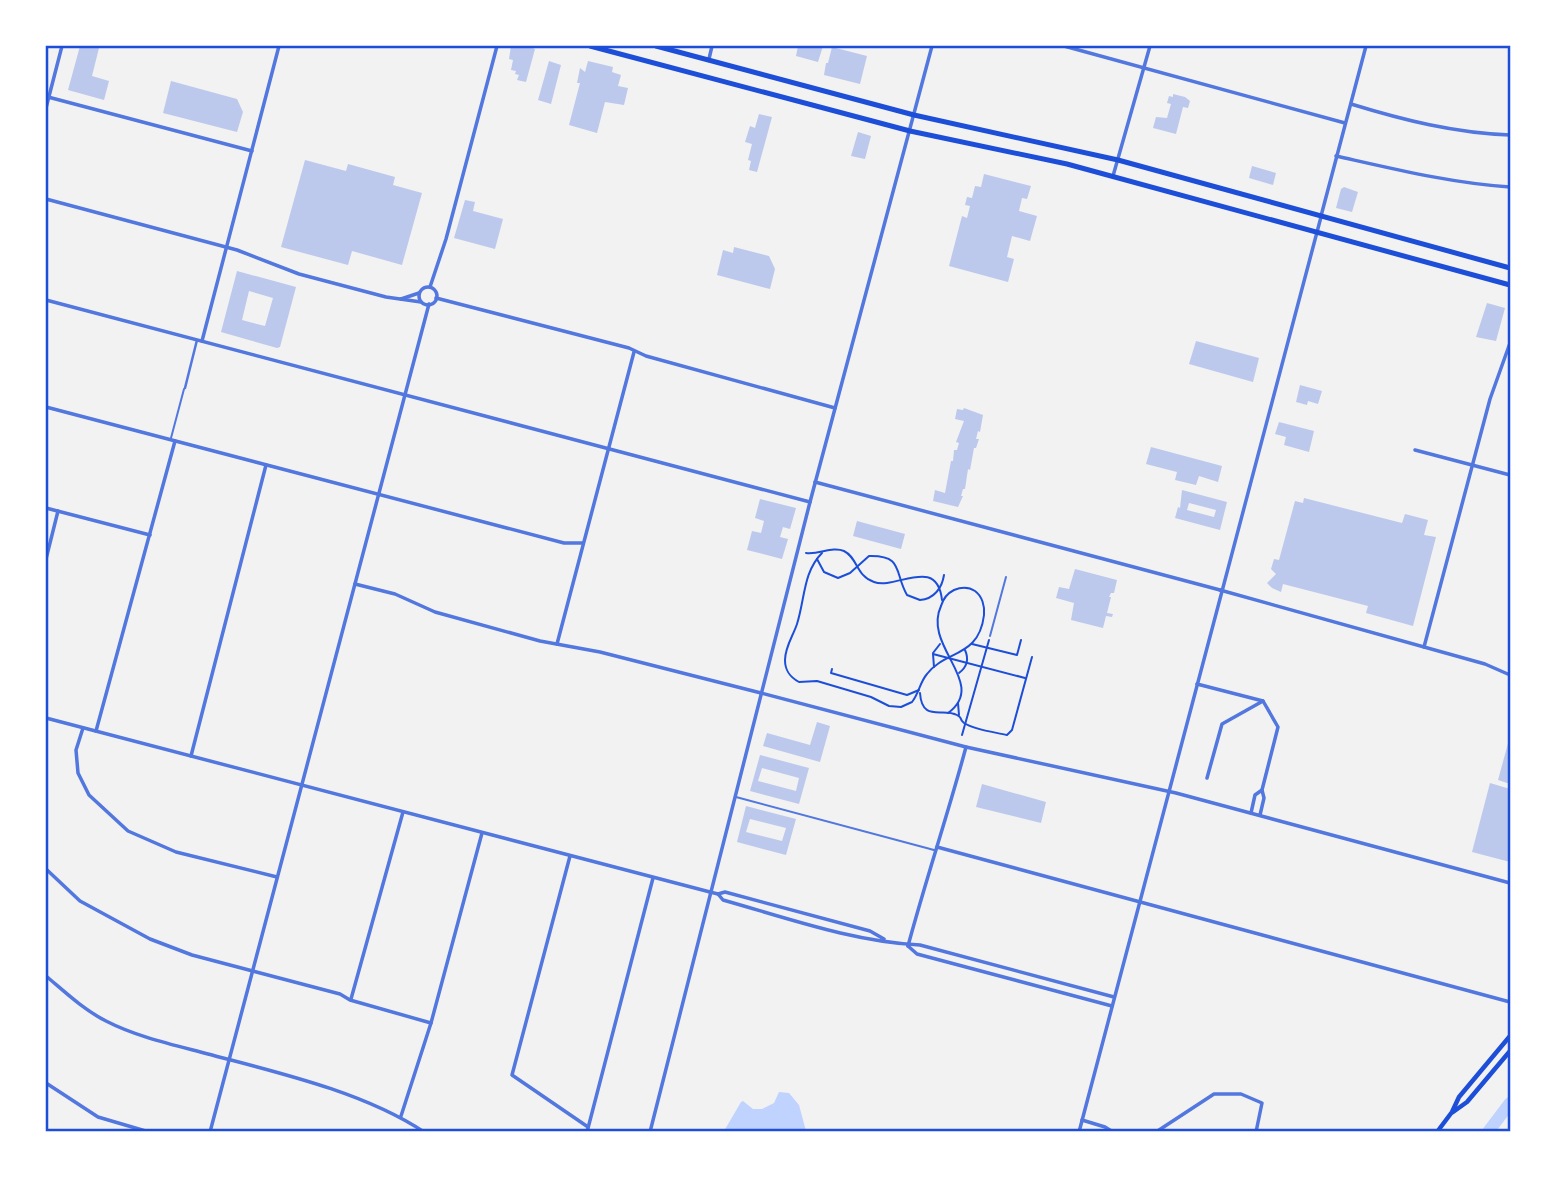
<svg xmlns="http://www.w3.org/2000/svg" width="1556" height="1177" viewBox="0 0 1556 1177" font-family="'Space Grotesk',sans-serif">
<style>
.water{fill:#bfd3fe}
.lines{fill:none;stroke-linecap:round;stroke-linejoin:round}
.river{stroke:#bfd3fe;stroke-width:12}
.building{fill:#bdc9ec;fill-rule:evenodd}
.path{stroke:#1d4ed8;stroke-width:2}
.service{stroke:#5277de;stroke-width:2}
.pedestrian{stroke:#5277de;stroke-width:2.5}
.minor{stroke:#5277de;stroke-width:3.5}
.tertiary{stroke:#5277de;stroke-width:3.5}
.secondary{stroke:#1d4ed8;stroke-width:4.5}
.primary{stroke:#1d4ed8;stroke-width:5}
.neatline{fill:none;stroke:#1d4ed8;stroke-width:2.5}
</style>
<rect width="100%" height="100%" fill="#f2f2f2"/>
<path class="water" d="M779 1092 789 1093 799 1105 806 1131H724L741 1102 743 1101 753 1109H762L774 1103Z"/>
<g class="lines">
<path class="river" d="M1488 1132 1510 1103"/>
</g>
<g class="building">
<path d="M80 46 99 48 92 76 109 81 104 100 68 90Z"/>
<path d="M511 46H528L535 49 526 82 517 80 519 75 515 74 516 71 511 70 513 60 509 59Z"/>
<path d="M798 46H823L818 62 796 56Z"/>
<path d="M832 47 867 56 860 84 824 75 826 63H828Z"/>
<path d="M549 61 561 65 551 104 538 100Z"/>
<path d="M588 61 613 67 612 72 621 75 618 86 628 88 624 105 605 102 597 133 569 125 580 83H577L580 68 585 72Z"/>
<path d="M171 81 237 99 243 112 237 132 163 113Z"/>
<path d="M1173 94 1185 97 1190 101 1188 108 1183 107 1176 134 1153 128 1156 117 1167 118 1171 104 1167 103 1169 96 1173 97Z"/>
<path d="M759 114 772 117 757 172 749 170 751 161 748 160 752 144 745 142 750 126 755 128Z"/>
<path d="M858 132 871 136 865 159 851 156Z"/>
<path d="M305 160 346 171 348 164 395 177 393 185 422 193 402 265 352 251 348 265 281 247Z"/>
<path d="M1252 166 1276 173 1273 185 1249 178Z"/>
<path d="M984 174 1031 186 1027 199 1022 198 1019 211 1037 216 1030 241 1012 236 1007 257 1014 259 1008 282 949 266 962 216 967 218 970 206 965 205 967 197 972 198 975 186 981 187Z"/>
<path d="M1344 187 1358 192 1352 212 1336 208 1341 189Z"/>
<path d="M465 200 475 202 473 211 503 219 495 249 454 238Z"/>
<path d="M734 247 769 256 775 269 770 289 717 275 723 250 733 253Z"/>
<path d="M237 271 296 287 280 347 277 348 221 332ZM249 291 273 298 265 326 242 320Z"/>
<path d="M1487 303 1505 308 1496 341 1476 337Z"/>
<path d="M1196 341 1259 358 1253 382 1189 364Z"/>
<path d="M1300 385 1322 391 1318 404 1308 401 1307 405 1296 402Z"/>
<path d="M964 408 983 415 980 432 978 431 976 439H979L976 448H974L970 470 968 469 965 489H963L961 496H963L958 507 933 501 935 490 945 493 951 461H953L954 450H957L959 443 956 442 964 421 955 419 957 409 963 410Z"/>
<path d="M1279 422 1314 431 1309 452 1284 445 1286 437 1275 434Z"/>
<path d="M1151 447 1222 466 1218 482 1199 476 1196 485 1175 480 1177 472 1146 464Z"/>
<path d="M1182 490 1227 502 1220 530 1175 518 1178 507 1180 508ZM1189 503 1216 510 1214 517 1187 510Z"/>
<path d="M1304 498 1402 523 1405 514 1428 520 1424 535 1436 537 1413 626 1366 613 1368 606 1283 584 1281 592 1272 588 1267 583 1276 574 1271 569 1274 559 1279 560 1295 501 1303 503Z"/>
<path d="M760 499 796 508 790 529 783 527 780 537 788 539 782 559 747 550 752 531 761 533 764 521 755 518Z"/>
<path d="M857 521 905 534 901 549 853 536Z"/>
<path d="M1075 569 1117 580 1114 593H1111L1109 597H1111L1107 613 1113 614 1112 617 1106 616 1103 628 1071 620 1074 603 1056 598 1059 587 1069 589Z"/>
<path d="M817 722 830 726 820 762 763 746 767 733 810 745Z"/>
<path d="M1510 736V784L1498 780Z"/>
<path d="M760 755 809 768 799 804 750 791ZM762 768 799 778 796 791 758 781Z"/>
<path d="M1490 783 1510 789V862L1472 852Z"/>
<path d="M982 784 1046 802 1041 823 976 807Z"/>
<path d="M746 806 796 819 786 855 737 842ZM750 819 786 828 782 841 746 832Z"/>
</g>
<g class="lines">
<g class="path">
<path d="M806 553C819 555 832 546 844 551 858 558 856 576 874 582 896 590 937 555 942 600"/>
<path d="M822 553C803 572 805 599 797 624 793 636 785 647 785 660 785 671 790 677 799 682L817 681 871 697 889 706 901 707 912 702C919 693 920 682 927 674 945 650 979 658 984 615 985 606 982 596 975 591 969 587 961 587 954 590 948 593 943 599 941 606 922 647 989 683 948 713"/>
<path d="M817 559 824 572 838 578 850 573 869 556C904 555 894 573 907 595L920 600C934 599 942 588 944 575"/>
<path d="M972 644 1017 655 1021 640"/>
<path d="M933 653 940 644"/>
<path d="M934 667 933 654 1025 678"/>
<path d="M832 669 831 673 907 695 919 690"/>
<path d="M959 673C967 667 969 659 965 650"/>
<path d="M920 693C922 723 943 707 957 715 964 719 958 718 964 723 975 730 994 732 1007 735L1012 730 1032 657"/>
<path d="M958 703 959 715"/>
<path d="M962 735 989 640"/>
</g>
<g class="service">
<path d="M171 438 184 389"/>
<path d="M990 636 1006 577"/>
<path d="M736 797 934 850"/>
</g>
<path class="pedestrian" d="M185 388 197 340"/>
<g class="minor">
<path d="M1064 46 1345 123"/>
<path d="M709 59 712 46"/>
<path d="M48 97 252 151"/>
<path d="M1351 104C1403 120 1455 133 1510 135"/>
<path d="M1336 156C1394 169 1451 183 1510 187"/>
<path d="M1113 176 1150 46"/>
<path d="M46 199 237 250 299 274 386 297 421 302"/>
<path d="M1321 216 1366 46"/>
<path d="M436 298 629 348 646 356 835 408"/>
<path d="M401 299 419 293"/>
<path d="M46 300 810 502"/>
<path d="M202 341 279 46"/>
<path d="M46 407 564 543H582"/>
<path d="M1415 450 1510 475"/>
<path d="M46 508 150 535"/>
<path d="M46 559 58 511"/>
<path d="M355 584 395 594 435 612 540 641 600 652 761 693"/>
<path d="M1220 590 1485 664 1510 675"/>
<path d="M557 644 634 352"/>
<path d="M1424 647 1490 399 1510 343"/>
<path d="M1197 684 1263 701 1278 727 1262 790 1264 798 1260 815"/>
<path d="M83 728 76 750 78 773 89 795 128 831 176 852 277 877"/>
<path d="M96 731 175 441"/>
<path d="M191 756 266 465"/>
<path d="M1207 778 1222 724 1263 701"/>
<path d="M1251 813 1255 795 1262 790"/>
<path d="M937 847 1510 1002"/>
<path d="M570 856 512 1075 588 1127"/>
<path d="M46 869 80 901 150 939 192 955 340 994 350 1000 431 1023"/>
<path d="M710 892 718 894 725 892 870 931 884 939"/>
<path d="M718 894 723 900C787 918 854 942 920 945L1114 997"/>
<path d="M908 946 917 954 1112 1006"/>
<path d="M908 946C926 879 948 814 966 747"/>
<path d="M46 976C65 992 84 1010 106 1021 137 1037 174 1045 208 1054 276 1072 364 1092 424 1132"/>
<path d="M351 999 403 812"/>
<path d="M46 1083 98 1117 149 1132"/>
<path d="M401 1116 431 1023 482 833"/>
<path d="M1082 1120 1105 1127 1113 1132"/>
<path d="M587 1132 653 878"/>
<path d="M1156 1132 1214 1094H1241L1262 1103 1256 1132"/>
</g>
<g class="tertiary">
<path d="M46 108 62 46"/>
<path d="M430 287 446 239 497 46"/>
<circle cx="428" cy="296" r="9"/>
<path d="M815 482 1220 590"/>
<path d="M761 693 966 747 1176 793 1510 883"/>
<path d="M46 718 710 892"/>
<path d="M210 1132 429 304"/>
<path d="M650 1132 810 502 932 46"/>
<path d="M1079 1132 1321 217"/>
</g>
<g class="secondary">
<path d="M1453 1112 1467 1102 1510 1051"/>
<path d="M1437 1132 1452 1112 1459 1097 1510 1036"/>
</g>
<g class="primary">
<path d="M590 46 910 131 1067 164 1510 285"/>
<path d="M656 46 914 115 1118 160 1510 268"/>
</g>
</g>
<rect width="1556" height="1177" fill="none" stroke="#ffffff" stroke-width="94"/>
<rect x="47" y="47" width="1462" height="1083" class="neatline"/>
</svg>
